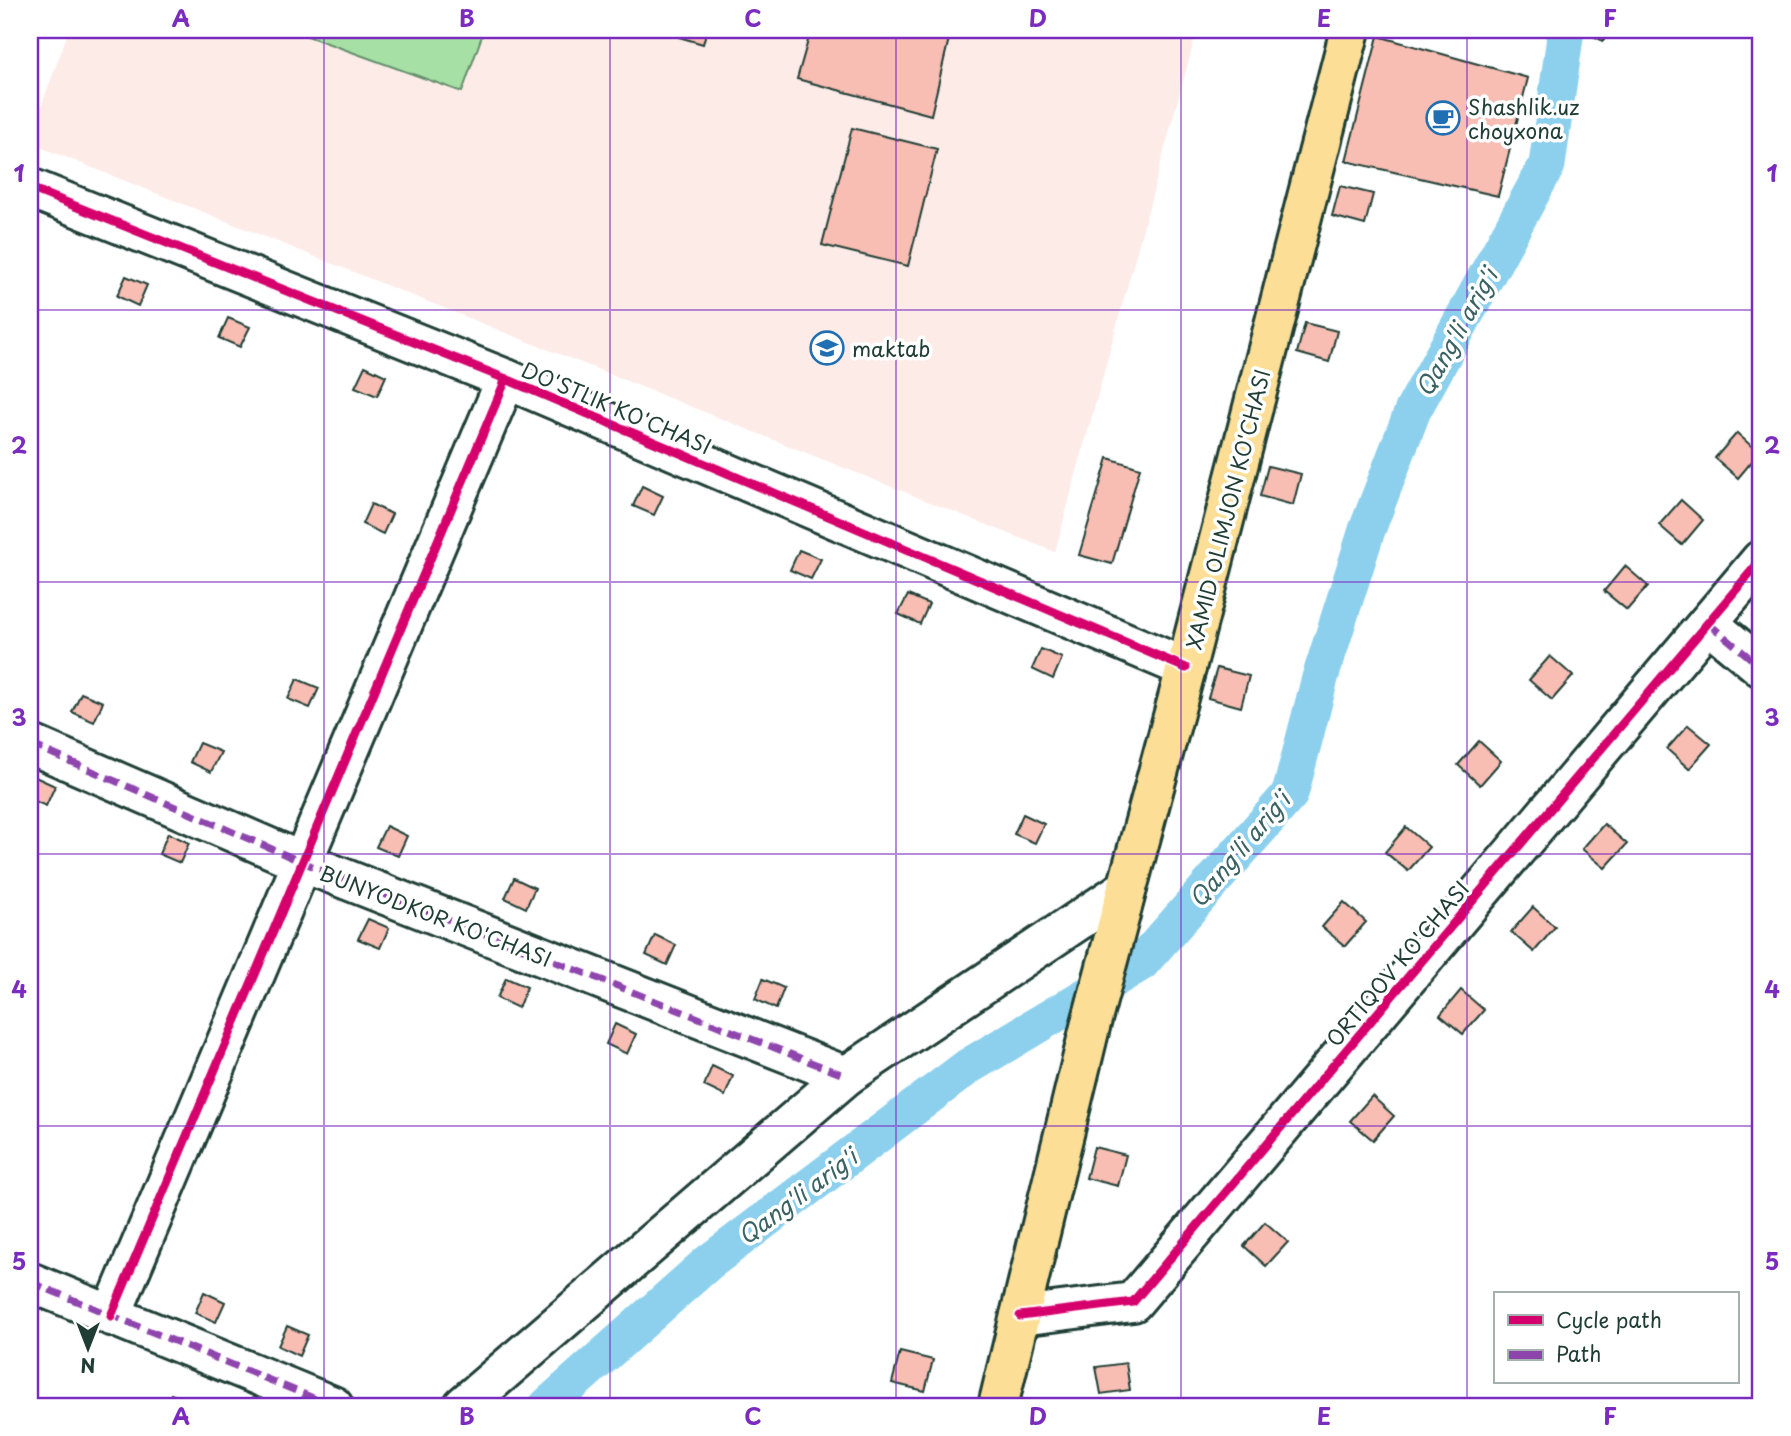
<svg xmlns="http://www.w3.org/2000/svg" width="1791" height="1436" viewBox="0 0 1791 1436" font-family="'Playpen Sans',sans-serif">
<style>
.built{fill:#fdebe8}
.green{fill:#a7e0a5;stroke:#638e6c;stroke-width:2}
.lines{fill:none;stroke-linecap:round;stroke-linejoin:round}
.canal{stroke:#8cd0ee;stroke-width:37}
.building{fill:#f8bdb3;stroke:#1f3d34;stroke-width:2}
.minor-casing{stroke:#1f3d34;stroke-width:44}
.major-casing{stroke:#1f3d34;stroke-width:44}
.minor{stroke:#fff;stroke-width:38}
.major{stroke:#fcde96;stroke-width:38}
.quiet{stroke:#8e44ad;stroke-width:7;stroke-dasharray:14 7;stroke-linecap:butt}
.cycleway-casing{stroke:#fff;stroke-width:13}
.cycleway{stroke:#d6006c;stroke-width:9}
.grid{fill:none;stroke:#7b2cbf;stroke-width:2;stroke-opacity:0.55}
.labels{text-anchor:middle;dominant-baseline:central;stroke-width:7;stroke-linejoin:round;paint-order:stroke}
.poi-label{font-size:21px;fill:#1f3d34;stroke:#fff;text-anchor:start}
.street-label{font-size:21px;fill:#1f3d34;stroke:#fff}
.water-label{font-size:23px;font-style:italic;fill:#3a6262;stroke:#fff}
.neatline{fill:none;stroke:#7b2cbf;stroke-width:2.5}
.grid-label{font-size:23px;text-anchor:middle;font-weight:bold;fill:#7b2cbf}
</style>
<rect width="100%" height="100%" fill="#fff"/>
<filter id="ink" filterUnits="userSpaceOnUse"><feTurbulence type="fractalNoise" baseFrequency=".0143" numOctaves="2"/><feDisplacementMap in="SourceGraphic" scale="14" xChannelSelector="R" yChannelSelector="G"/><feConvolveMatrix kernelMatrix="1 2 1 2 8 2 1 2 1" color-interpolation-filters="sRGB"/></filter>
<g filter="url(#ink)">
<path class="built" d="M69 30H1197L1055 552 30 143V137Z"/>
<path class="green" d="M291 30H484L462 92Z"/>
<g class="lines">
<path class="canal" d="M547 1406 708 1263 969 1066 1141 963 1290 794 1320 678 1367 530 1413 410 1547 165 1566 30"/>
</g>
<g class="building">
<path d="M681 30H707L703 44 679 37Z"/>
<path d="M811 30H951L931 115 797 79Z"/>
<path d="M1582 30H1610L1603 41Z"/>
<path d="M1378 36 1528 78 1498 196 1346 161Z"/>
<path d="M852 128 937 149 908 266 822 245Z"/>
<path d="M1340 186 1373 194 1365 225 1332 216Z"/>
<path d="M126 276 147 285 138 306 117 296Z"/>
<path d="M228 318 250 327 240 347 219 338Z"/>
<path d="M1305 323 1337 331 1329 362 1297 353Z"/>
<path d="M365 366 386 376 377 396 355 387Z"/>
<path d="M1737 433 1759 453 1738 478 1715 458Z"/>
<path d="M1108 458 1140 468 1112 564 1079 555Z"/>
<path d="M1268 466 1301 474 1293 505 1260 496Z"/>
<path d="M642 486 663 496 654 515 633 506Z"/>
<path d="M1681 500 1703 520 1682 545 1659 525Z"/>
<path d="M371 504 392 514 383 534 362 524Z"/>
<path d="M799 550 821 559 811 579 790 570Z"/>
<path d="M1625 566 1648 586 1627 610 1604 591Z"/>
<path d="M908 595 929 604 920 624 898 614Z"/>
<path d="M1041 649 1062 658 1053 679 1032 669Z"/>
<path d="M1550 656 1573 676 1552 700 1529 680Z"/>
<path d="M1217 668 1249 676 1241 707 1208 698Z"/>
<path d="M297 679 319 688 310 708 288 699Z"/>
<path d="M81 693 103 702 94 722 72 712Z"/>
<path d="M1688 725 1711 744 1689 769 1667 749Z"/>
<path d="M1479 741 1501 761 1480 785 1458 765Z"/>
<path d="M199 743 221 752 211 772 190 762Z"/>
<path d="M33 776 55 786 46 806 30 799V785Z"/>
<path d="M1023 814 1044 824 1035 843 1014 834Z"/>
<path d="M1604 824 1627 844 1605 868 1582 849Z"/>
<path d="M386 826 407 836 398 856 376 847Z"/>
<path d="M1406 827 1429 847 1408 871 1385 852Z"/>
<path d="M168 833 189 843 180 863 159 854Z"/>
<path d="M514 878 535 888 526 908 505 898Z"/>
<path d="M1344 902 1366 922 1345 946 1322 927Z"/>
<path d="M1533 907 1555 927 1534 952 1511 932Z"/>
<path d="M368 919 389 928 380 948 358 939Z"/>
<path d="M655 935 676 945 667 965 646 955Z"/>
<path d="M506 978 527 987 518 1008 497 998Z"/>
<path d="M763 979 784 988 776 1009 755 999Z"/>
<path d="M1461 990 1484 1010 1463 1034 1440 1015Z"/>
<path d="M615 1024 636 1034 627 1054 606 1044Z"/>
<path d="M712 1066 733 1076 725 1096 704 1086Z"/>
<path d="M1372 1096 1394 1116 1373 1140 1350 1121Z"/>
<path d="M1094 1147 1126 1155 1118 1186 1086 1178Z"/>
<path d="M1265 1222 1288 1242 1266 1266 1244 1246Z"/>
<path d="M204 1292 225 1302 216 1322 195 1313Z"/>
<path d="M287 1326 308 1335 299 1356 278 1346Z"/>
<path d="M900 1352 933 1360 925 1391 892 1383Z"/>
<path d="M1126 1363 1130 1390 1101 1394 1096 1367Z"/>
<path d="M171 1394 193 1404 191 1406H166Z"/>
</g>
<g class="lines">
<defs>
<g id="minor">
<path d="M30 188 506 379 1186 668"/>
<path d="M1708 623 1761 667"/>
<path d="M30 744 302 862 846 1076"/>
<path d="M30 1282 333 1406"/>
<path d="M111 1316 506 379"/>
<path d="M1020 1316 1133 1302 1761 560"/>
<path d="M463 1406 846 1076 1127 888"/>
</g>
<path id="major" d="M998 1406 1090 1027 1186 668 1350 30"/>
</defs>
<use href="#minor" class="minor-casing"/>
<use href="#major" class="major-casing"/>
<use href="#minor" class="minor"/>
<use href="#major" class="major"/>
<g class="quiet">
<path d="M1708 623 1761 667"/>
<path d="M30 744 302 862 846 1076"/>
<path d="M30 1282 333 1406"/>
</g>
<defs>
<g id="cycleway">
<path d="M30 188 506 379 1186 668"/>
<path d="M111 1316 506 379"/>
<path d="M1020 1316 1133 1302 1761 560"/>
</g>
</defs>
<use href="#cycleway" class="cycleway-casing"/>
<use href="#cycleway" class="cycleway"/>
</g>
</g>
<path class="grid" d="M324 30V1406M610 30V1406M896 30V1406M1181 30V1406M1467 30V1406M30 310H1761M30 582H1761M30 854H1761M30 1126H1761"/>
<defs>
<symbol id="cafe-ring" viewBox="-11 -11 22 22"><circle r="9.5" fill="#fff" stroke="#1f6fb2" stroke-width="1.5"/><path d="M-5.5-4.5H6V0H3Q3 3.5 0 3.5H-2.5Q-5.5 3.5-5.5 0ZM3-3.2v2h1.7v-2ZM-6 4.5H4V6H-6Z" fill="#1f6fb2"/></symbol>
<symbol id="school-ring" viewBox="-11 -11 22 22"><circle r="9.5" fill="#fff" stroke="#1f6fb2" stroke-width="1.5"/><path d="M0-5L7-2L0 1L-7-2ZM-4 1L0 2.5L4 1V4Q0 6-4 4Z" fill="#1f6fb2"/></symbol>
</defs>
<g fill-rule="evenodd">
<use href="#cafe-ring" x="1424" y="99" width="38" height="38"/>
<use href="#school-ring" x="808" y="329" width="38" height="38"/>
</g>
<g class="labels">
<g class="poi-label">
<text x="1468" y="106">Shashlik.uz<tspan x="1468" dy="24">choyxona</tspan></text>
<text x="852" y="348">maktab</text>
</g>
<g class="street-label">
<text transform="translate(617 407) rotate(23)">DO'STLIK KO'CHASI</text>
<text transform="translate(1227 509) rotate(-76)">XAMID OLIMJON KO'CHASI</text>
<text transform="translate(436 915) rotate(21)">BUNYODKOR KO'CHASI</text>
<text transform="translate(1397 963) rotate(-50)">ORTIQOV KO'CHASI</text>
</g>
<g class="water-label">
<text transform="translate(1456 332) rotate(-61)">Qang'li arig'i</text>
<text transform="translate(1239 849) rotate(-50)">Qang'li arig'i</text>
<text transform="translate(797 1196) rotate(-37)">Qang'li arig'i</text>
</g>
</g>
<rect width="1791" height="1436" fill="none" stroke="#fff" stroke-width="77"/>
<rect x="1494" y="1292" width="245" height="91" fill="#ffffff" stroke="#a5b1ae" stroke-width="2"/>
<rect x="1508" y="1315" width="35" height="10" fill="#d6006c" stroke="#a5b1ae" stroke-width="2"/>
<text x="1556" y="1328" font-size="21" fill="#1f3d34">Cycle path</text>
<rect x="1508" y="1350" width="35" height="10" fill="#8e44ad" stroke="#a5b1ae" stroke-width="2"/>
<text x="1556" y="1362" font-size="21" fill="#1f3d34">Path</text>
<g transform="translate(88 1348) rotate(180)" stroke="#ffffff" stroke-width="5" paint-order="stroke">
<path d="M0-5L12 26L0 18L-12 26Z" fill="#1f3d34"/>
<text y="-10" font-size="19" font-weight="bold" text-anchor="middle" fill="#1f3d34">N</text>
</g>
<rect x="38" y="38" width="1714" height="1360" class="neatline"/>
<g class="grid-label">
<text x="181" y="27">A</text>
<text x="467" y="27">B</text>
<text x="753" y="27">C</text>
<text x="1038" y="27">D</text>
<text x="1324" y="27">E</text>
<text x="1610" y="27">F</text>
<text x="19" y="182">1</text>
<text x="1772" y="182">1</text>
<text x="19" y="454">2</text>
<text x="1772" y="454">2</text>
<text x="19" y="726">3</text>
<text x="1772" y="726">3</text>
<text x="19" y="998">4</text>
<text x="1772" y="998">4</text>
<text x="19" y="1270">5</text>
<text x="1772" y="1270">5</text>
<text x="181" y="1425">A</text>
<text x="467" y="1425">B</text>
<text x="753" y="1425">C</text>
<text x="1038" y="1425">D</text>
<text x="1324" y="1425">E</text>
<text x="1610" y="1425">F</text>
</g>
</svg>
